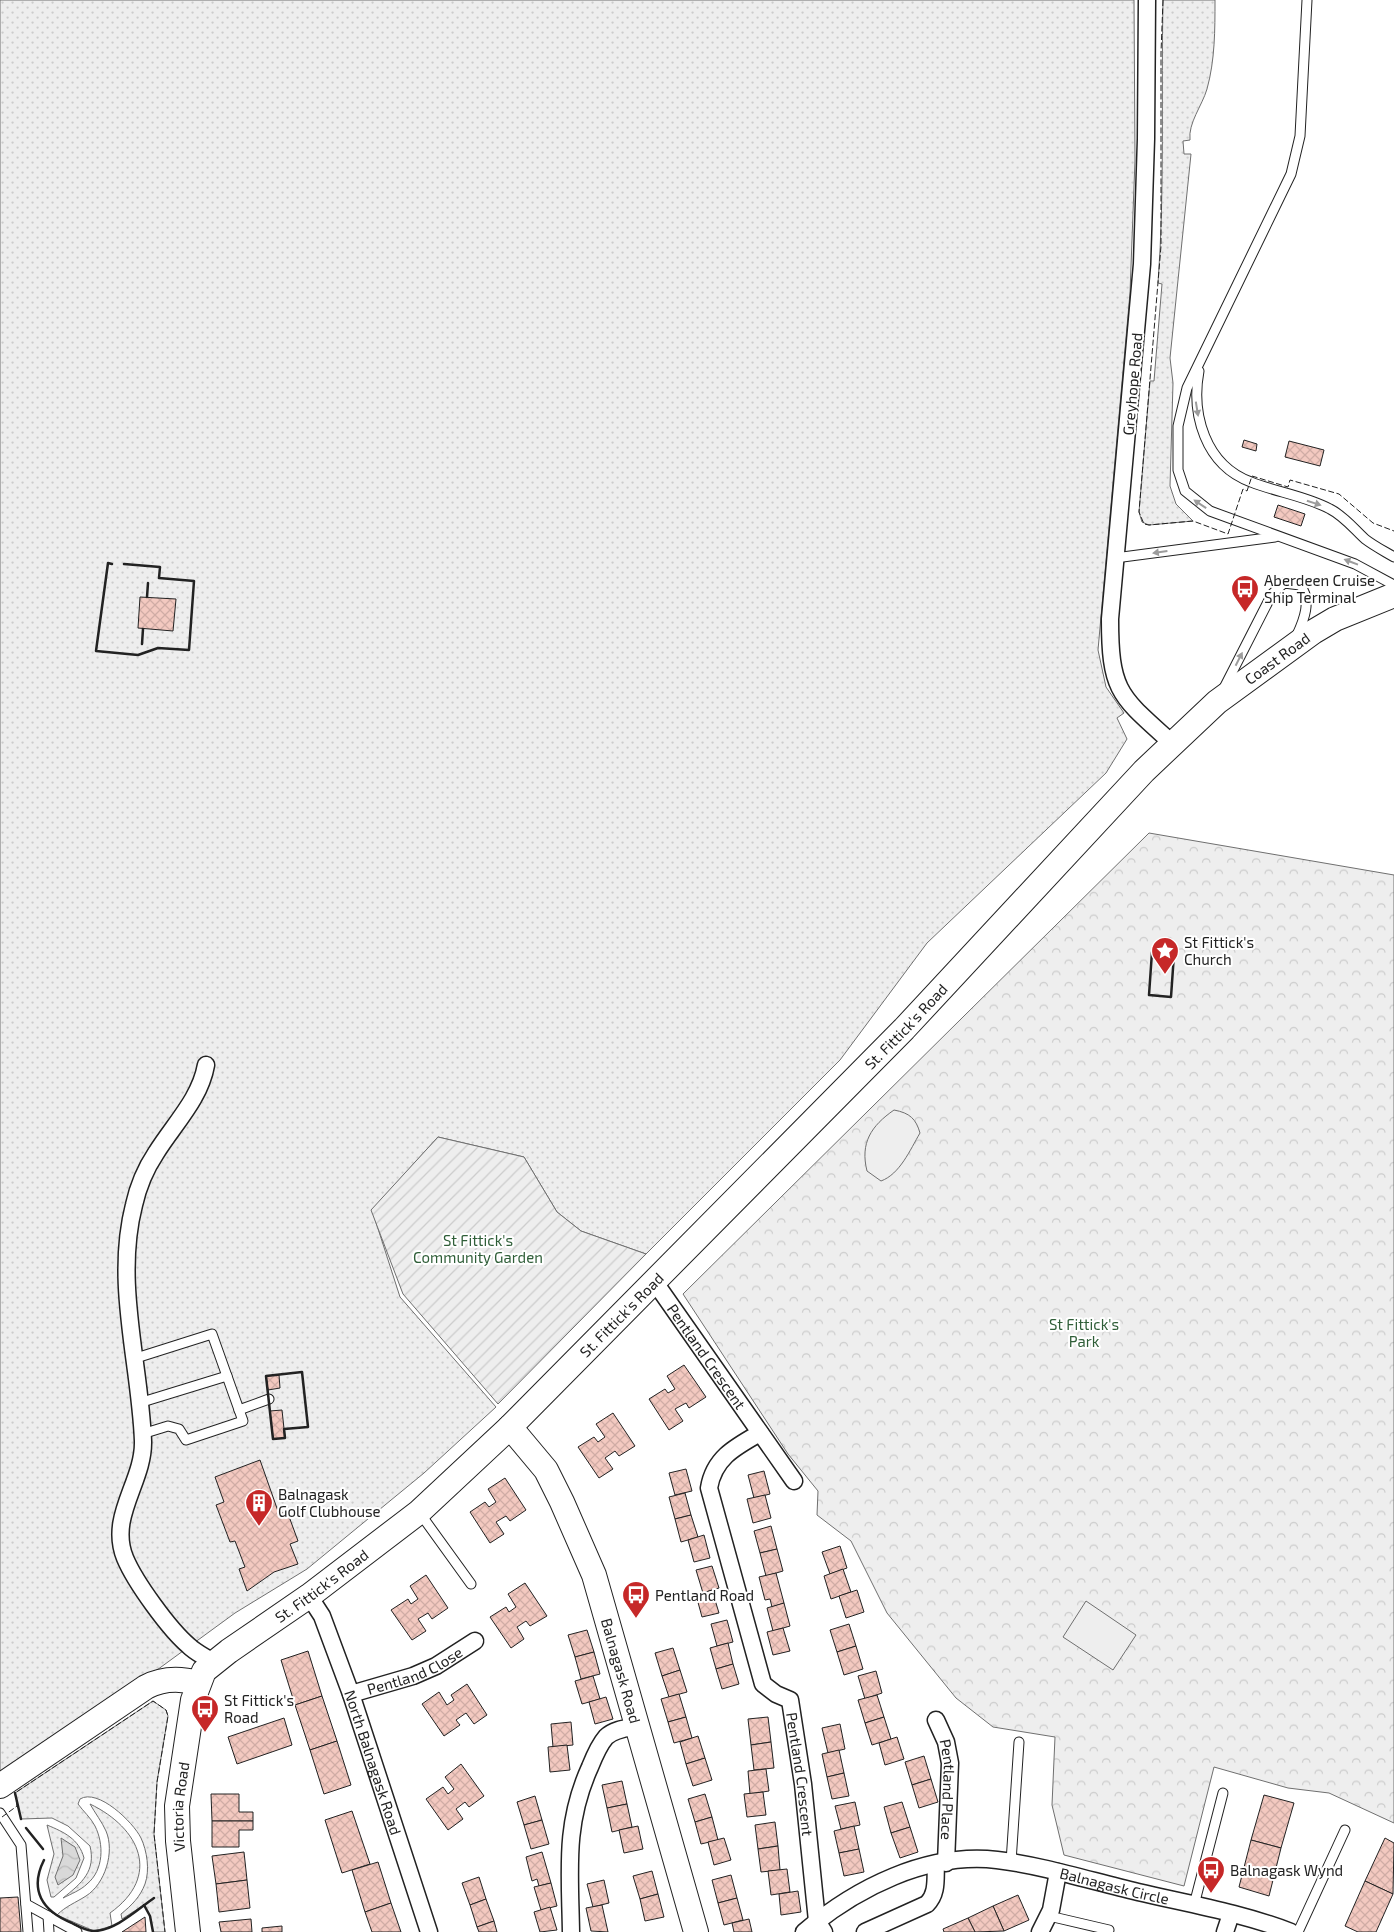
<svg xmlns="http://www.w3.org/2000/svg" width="1394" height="1932" viewBox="0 0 1394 1932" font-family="'Exo 2',sans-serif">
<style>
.grass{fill:url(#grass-dots);stroke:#6f6f6f}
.park{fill:url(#park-crowns);stroke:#6f6f6f}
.garden{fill:url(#garden-furrows);stroke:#6f6f6f}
.pitch{fill:#eee;stroke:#6f6f6f}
.water{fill:url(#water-waves);stroke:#6f6f6f}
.building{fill:url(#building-cross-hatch);stroke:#222}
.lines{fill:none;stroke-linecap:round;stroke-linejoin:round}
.lane-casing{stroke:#222;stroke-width:11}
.street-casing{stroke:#222;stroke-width:19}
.secondary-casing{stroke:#222;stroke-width:26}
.lane{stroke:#fff;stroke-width:9}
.street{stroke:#fff;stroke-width:16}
.secondary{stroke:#fff;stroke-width:24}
.fence{stroke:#222;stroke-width:1;stroke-dasharray:6 2.5;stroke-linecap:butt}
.wall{stroke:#222;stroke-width:2.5}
.oneway{fill:#9c9c9c}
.labels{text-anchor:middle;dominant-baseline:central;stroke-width:4;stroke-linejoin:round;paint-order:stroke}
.street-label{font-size:15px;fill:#222;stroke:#fff}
.poi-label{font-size:15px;fill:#222;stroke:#fff;text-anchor:start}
.park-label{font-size:15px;fill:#2f5e38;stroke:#fff}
</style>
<defs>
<pattern id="grass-dots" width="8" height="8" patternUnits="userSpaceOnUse" patternTransform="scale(1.25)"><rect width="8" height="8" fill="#eee"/><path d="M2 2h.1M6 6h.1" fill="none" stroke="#ccc" stroke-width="1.8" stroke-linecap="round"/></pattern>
<pattern id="park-crowns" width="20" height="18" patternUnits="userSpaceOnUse" patternTransform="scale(1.25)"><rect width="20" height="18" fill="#eee"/><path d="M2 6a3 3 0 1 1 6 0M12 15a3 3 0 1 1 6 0" fill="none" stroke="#ccc"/></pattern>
<pattern id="garden-furrows" width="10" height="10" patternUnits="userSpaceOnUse" patternTransform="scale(1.25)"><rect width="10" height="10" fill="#eee"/><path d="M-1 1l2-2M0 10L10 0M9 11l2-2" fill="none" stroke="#ccc"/></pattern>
<pattern id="water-waves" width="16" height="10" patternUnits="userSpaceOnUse" patternTransform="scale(1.25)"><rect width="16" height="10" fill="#d9d9d9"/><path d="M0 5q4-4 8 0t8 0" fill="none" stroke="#bababa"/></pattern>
<pattern id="building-cross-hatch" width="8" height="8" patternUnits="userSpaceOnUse" patternTransform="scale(1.25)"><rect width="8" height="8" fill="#f3c9c0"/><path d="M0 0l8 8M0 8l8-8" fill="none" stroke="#d0aca5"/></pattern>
</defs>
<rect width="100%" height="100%" fill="#fff"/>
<g class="grass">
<path d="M0 0H1134L1135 160 1130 293 1098 650 1106 687 1124 713 1117 718 1127 739 1106 773 927 943 840 1060 646 1254 581 1231 557 1212 524 1157 438 1137 372 1210 400 1297 496 1407 424 1473 307 1569 235 1613 146 1678 0 1774Z"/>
<path d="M1163 0H1215C1215 30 1215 60 1207 89 1202 106 1188 123 1190 140L1183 141 1184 154H1191L1170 358 1173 383 1170 486 1176 504 1193 521 1149 525 1142 522 1139 512 1150 381H1154L1162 284 1158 283C1165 189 1161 94 1163 0Z"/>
<path d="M153 1701 166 1710 168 1716 157 1782 154 1834 165 1932H153L150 1916 144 1905 122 1919 121 1914C132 1905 140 1897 145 1884 150 1870 147 1851 141 1838 133 1822 98 1788 80 1799L78 1804C83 1811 91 1818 95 1826 104 1844 104 1870 87 1884 81 1890 71 1894 63 1898 82 1883 96 1871 90 1846L68 1826 52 1818 21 1819 15 1793Z"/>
<path d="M90 1804C140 1828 162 1876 110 1913L112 1926 94 1931 57 1915C66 1906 75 1903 86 1896 105 1884 115 1852 106 1831 102 1822 95 1813 90 1804Z"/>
<path d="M47 1825C64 1832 79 1839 84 1858L76 1878 54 1897H51L47 1880 54 1854Z"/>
</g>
<path class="park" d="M1149 833 1394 875V1823L1329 1793 1288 1788 1214 1767 1184 1886 1064 1855 1052 1805 1055 1737 993 1727 956 1698 887 1613 851 1541 817 1515 818 1491 788 1454 683 1294Z"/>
<path class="garden" d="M438 1137 524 1157 557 1212 581 1231 646 1254 498 1404 403 1294 371 1210Z"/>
<g class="pitch">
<path d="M894 1110C910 1113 916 1119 920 1133 910 1150 900 1174 881 1181L867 1171C860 1143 871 1126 894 1110Z"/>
<path d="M1086 1601 1136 1635 1113 1670 1063 1637Z"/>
</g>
<path class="water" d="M61 1838 75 1847 80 1860 73 1875 58 1885 55 1877 63 1856Z"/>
<g class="building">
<path d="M1244 440 1257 444 1256 451 1242 447Z"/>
<path d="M1289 441 1324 450 1320 466 1285 457Z"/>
<path d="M1278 505 1305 514 1301 526 1274 517Z"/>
<path d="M140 597 176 599 173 631 138 628Z"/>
<path d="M684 1365 706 1397 689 1408 686 1403 675 1409 683 1421 669 1430 649 1399 665 1389 668 1393 675 1389 667 1376Z"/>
<path d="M279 1375 280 1388 268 1390 266 1376Z"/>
<path d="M282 1410 285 1438 273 1439 270 1411Z"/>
<path d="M613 1413 635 1446 619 1456 615 1451 605 1458 613 1469 599 1478 578 1447 594 1437 598 1442 605 1437 596 1424Z"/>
<path d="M260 1460 279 1514 287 1511 298 1541 290 1544 298 1564 274 1572 247 1591 239 1569 245 1567 235 1541 230 1542 216 1505 224 1502 215 1477Z"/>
<path d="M686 1469 692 1491 675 1495 669 1473Z"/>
<path d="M764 1471 770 1494 754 1498 748 1475Z"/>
<path d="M505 1478 526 1510 510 1521 506 1516 496 1522 504 1534 490 1543 470 1512 485 1502 489 1507 496 1502 488 1489Z"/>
<path d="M685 1493 691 1515 675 1519 669 1497Z"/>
<path d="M765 1495 771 1518 753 1523 747 1499Z"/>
<path d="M691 1515 698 1537 681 1542 675 1519Z"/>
<path d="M771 1526 777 1549 760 1553 754 1531Z"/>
<path d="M704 1535 710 1558 694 1562 688 1540Z"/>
<path d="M840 1546 847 1568 830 1574 822 1552Z"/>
<path d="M777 1549 783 1571 766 1576 760 1553Z"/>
<path d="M712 1566 719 1588 703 1593 696 1570Z"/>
<path d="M843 1569 851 1592 831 1599 824 1576Z"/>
<path d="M776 1573 784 1603 772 1607 770 1599 765 1600 759 1577Z"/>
<path d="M426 1575 448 1608 432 1619 428 1613 418 1619 426 1631 412 1640 391 1610 408 1599 411 1604 418 1599 410 1586Z"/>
<path d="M525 1583 547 1616 530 1626 526 1621 517 1627 524 1639 511 1648 490 1617 506 1607 509 1612 516 1607 508 1594Z"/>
<path d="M712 1590 719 1613 702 1617 696 1595Z"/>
<path d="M857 1590 864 1612 846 1618 839 1596Z"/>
<path d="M784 1603 790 1626 773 1631 767 1608Z"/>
<path d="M727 1620 733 1642 717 1646 711 1624Z"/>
<path d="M849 1624 856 1646 837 1652 830 1630Z"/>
<path d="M783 1628 790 1651 773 1655 767 1632Z"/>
<path d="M587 1630 594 1652 575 1657 568 1635Z"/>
<path d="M728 1643 733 1664 716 1669 710 1648Z"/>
<path d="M856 1646 863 1669 844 1675 837 1652Z"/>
<path d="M673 1648 680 1670 662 1676 655 1653Z"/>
<path d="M308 1651 322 1696 295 1705 281 1660Z"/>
<path d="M594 1652 600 1674 581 1679 575 1657Z"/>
<path d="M733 1664 739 1684 722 1689 716 1669Z"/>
<path d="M680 1670 687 1692 669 1697 662 1676Z"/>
<path d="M876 1671 882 1693 865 1699 858 1676Z"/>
<path d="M593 1676 600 1699 582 1704 575 1681Z"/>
<path d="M467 1684 487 1715 474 1724 466 1713 456 1720 460 1725 444 1736 422 1704 439 1692 447 1705 454 1700 451 1695Z"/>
<path d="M679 1694 686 1717 668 1722 661 1699Z"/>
<path d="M877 1695 884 1717 865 1723 858 1700Z"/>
<path d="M322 1696 337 1741 310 1750 295 1705Z"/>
<path d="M606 1697 613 1719 595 1724 589 1702Z"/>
<path d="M686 1717 692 1738 674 1743 668 1722Z"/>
<path d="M768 1717 771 1742 751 1745 748 1719Z"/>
<path d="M884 1717 891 1739 872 1745 865 1723Z"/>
<path d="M284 1718 292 1745 237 1764 228 1737Z"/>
<path d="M571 1722 573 1745 553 1747 551 1724Z"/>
<path d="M840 1724 845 1749 828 1753 822 1728Z"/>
<path d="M698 1736 705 1758 686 1764 680 1742Z"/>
<path d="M897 1737 904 1759 885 1765 879 1743Z"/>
<path d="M337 1741 351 1785 324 1794 310 1750Z"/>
<path d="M771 1742 774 1768 754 1770 751 1745Z"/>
<path d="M567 1745 570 1770 550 1772 548 1747Z"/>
<path d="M839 1750 844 1773 827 1777 822 1754Z"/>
<path d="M924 1756 931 1779 912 1785 905 1762Z"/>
<path d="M705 1758 712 1780 693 1786 686 1764Z"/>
<path d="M461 1764 484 1796 469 1807 465 1802 456 1809 463 1819 448 1830 426 1799 443 1787 448 1794 454 1789 445 1777Z"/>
<path d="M766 1769 769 1791 750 1794 748 1771Z"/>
<path d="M844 1773 849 1796 832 1799 827 1777Z"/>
<path d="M931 1779 938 1802 919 1808 912 1785Z"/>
<path d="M622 1781 627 1804 607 1808 602 1785Z"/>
<path d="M763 1792 766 1815 747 1817 744 1794Z"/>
<path d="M211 1794H239V1812H253V1821H212Z"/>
<path d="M705 1794 712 1817 695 1822 688 1799Z"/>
<path d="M1264 1795 1294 1803 1281 1848 1251 1840Z"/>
<path d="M535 1796 542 1820 524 1825 517 1802Z"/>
<path d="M855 1802 860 1825 841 1829 835 1806Z"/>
<path d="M902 1802 910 1827 891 1833 884 1807Z"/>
<path d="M627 1804 632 1827 612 1832 607 1808Z"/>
<path d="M352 1811 370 1864 342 1873 325 1820Z"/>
<path d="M712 1817 718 1840 701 1844 695 1822Z"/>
<path d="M542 1820 549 1844 531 1849 524 1825Z"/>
<path d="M212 1821H253V1830H239V1847H212Z"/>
<path d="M775 1822 778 1846 758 1849 755 1825Z"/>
<path d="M638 1826 643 1849 624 1853 619 1830Z"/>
<path d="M854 1826 859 1849 839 1853 834 1831Z"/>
<path d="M910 1827 918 1852 900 1858 891 1833Z"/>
<path d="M724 1838 731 1860 714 1865 708 1842Z"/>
<path d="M1385 1838 1394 1843 1393 1894 1365 1881Z"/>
<path d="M1251 1840 1281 1848 1269 1896 1239 1887Z"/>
<path d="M778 1846 780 1870 761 1872 758 1849Z"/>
<path d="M859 1849 864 1872 844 1876 839 1853Z"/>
<path d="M244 1852 247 1880 216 1884 212 1856Z"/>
<path d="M542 1852 551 1883 539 1886 537 1879 532 1881 526 1857Z"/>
<path d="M378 1862 391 1903 365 1912 352 1870Z"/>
<path d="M787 1869 790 1892 771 1895 768 1871Z"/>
<path d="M652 1871 658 1894 640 1899 633 1876Z"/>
<path d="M731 1875 737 1898 718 1903 712 1880Z"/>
<path d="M479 1877 486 1899 470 1905 462 1883Z"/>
<path d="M247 1880 250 1908 219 1912 216 1884Z"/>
<path d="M604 1880 609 1903 593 1907 587 1884Z"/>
<path d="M1365 1881 1393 1894 1376 1932H1358L1345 1926Z"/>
<path d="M551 1883 557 1906 541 1910 534 1887Z"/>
<path d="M798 1891 801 1912 781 1915 779 1894Z"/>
<path d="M658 1894 664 1917 645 1921 640 1899Z"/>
<path d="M1018 1895 1029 1920 1004 1931 993 1906Z"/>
<path d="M18 1897 21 1932H0V1898Z"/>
<path d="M737 1898 743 1920 724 1925 718 1903Z"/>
<path d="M486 1899 494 1921 477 1927 470 1905Z"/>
<path d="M391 1903 401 1932H372L365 1912Z"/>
<path d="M602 1905 608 1932 591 1931 586 1908Z"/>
<path d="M993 1906 1004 1931 975 1932 968 1918Z"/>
<path d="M550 1907 557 1930 540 1932 534 1912Z"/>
<path d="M145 1917 146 1932H122Z"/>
<path d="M968 1918 975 1932H944L943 1929Z"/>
<path d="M251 1919 252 1932H221L219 1922Z"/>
<path d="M749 1919 752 1932H734L732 1923Z"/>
<path d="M494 1921 497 1932H479L477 1927Z"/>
<path d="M282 1926V1932H262V1928Z"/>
</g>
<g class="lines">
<defs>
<g id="lane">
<path d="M1307 0 1300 136 1291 174 1187 388 1178 426V470L1185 491 1210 511 1355 564 1394 585"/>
<path d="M1199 371C1191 414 1205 465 1251 482 1276 492 1306 496 1330 509 1344 516 1354 529 1365 539 1374 546 1384 551 1394 557"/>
<path d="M1115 558 1275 537"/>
<path d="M1224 688 1272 594 1284 583 1300 585C1312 600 1304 620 1297 635"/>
<path d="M133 1359 212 1334 243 1421 186 1440 179 1429 168 1426 142 1434"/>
<path d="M139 1403 227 1376"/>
<path d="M239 1410 269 1399"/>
<path d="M419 1512 471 1584"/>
<path d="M0 1813 21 1845 28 1932"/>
<path d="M1011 1862 1019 1742"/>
<path d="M26 1904 77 1932"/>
<path d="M1194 1905 1223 1793"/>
<path d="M48 1916 49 1932"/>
<path d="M1049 1916 1109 1930"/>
<path d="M1298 1932 1345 1830"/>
</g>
<g id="street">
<path d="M1147 0 1146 139 1142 264 1110 619C1110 693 1120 696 1173 744"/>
<path d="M206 1065C200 1099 174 1124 156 1153 146 1168 138 1187 134 1205 114 1283 140 1363 143 1441 144 1482 108 1516 125 1558 135 1582 169 1629 189 1646 196 1653 206 1657 214 1663"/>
<path id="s1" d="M654 1281 794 1481"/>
<path id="s2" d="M760 1433C735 1447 714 1458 709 1488L763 1684 776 1694 790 1700 803 1784 817 1921 824 1932"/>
<path id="s3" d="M309 1596 322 1616 351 1694 429 1932"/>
<path id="s4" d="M351 1694 413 1676 436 1666 475 1641"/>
<path id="s5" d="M936 1720 946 1742 950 1763 946 1863"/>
<path d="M571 1932C570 1871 564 1824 590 1767 594 1757 599 1745 606 1737 614 1729 628 1728 638 1726"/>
<path id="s6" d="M804 1932C856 1888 927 1852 997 1860 1045 1866 1091 1881 1138 1892 1189 1904 1242 1913 1291 1932"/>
<path d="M865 1932 927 1904C938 1893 935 1878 936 1864"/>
<path d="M1040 1932 1051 1910 1058 1872"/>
<path d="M1225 1932 1231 1914"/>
</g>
<g id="secondary">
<path id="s7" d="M510 1427 546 1470 562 1502 594 1575 696 1932"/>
<path d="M0 1786 146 1687C163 1678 180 1678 198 1683"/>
<path id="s8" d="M188 1932 178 1841 177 1806 193 1700 204 1671 229 1651 309 1596 419 1512 510 1427 904 1029 1144 771 1217 702 1313 632 1335 619 1394 595"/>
</g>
</defs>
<use href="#lane" class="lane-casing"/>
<use href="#street" class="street-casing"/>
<use href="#secondary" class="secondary-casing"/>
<use href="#lane" class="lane"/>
<use href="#street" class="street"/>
<use href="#secondary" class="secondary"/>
<g class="fence">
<path d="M1163 0 1161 53V246L1139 512 1144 524 1149 525 1193 521 1228 534 1243 489 1247 491 1252 476 1288 487 1290 480 1339 494 1373 523 1394 531"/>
<path d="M2 1817 17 1806 15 1793 153 1701 166 1710 168 1716 157 1782 154 1834 165 1932"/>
</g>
<g class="wall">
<path d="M112 564 108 563 96 651 138 655 158 648 189 650 194 581 159 578 160 567 124 564"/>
<path d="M147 597 148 583"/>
<path d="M142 644 143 629"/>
<path d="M1152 952 1149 995 1171 997 1174 954 1166 953"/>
<path d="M302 1372 308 1427 284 1429 285 1438 273 1439 266 1376Z"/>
<path d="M15 1793 21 1819"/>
<path d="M26 1828 43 1849"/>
<path d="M44 1860C29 1890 42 1911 72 1923 78 1926 87 1931 94 1931 115 1931 138 1909 154 1898"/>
<path d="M144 1905 150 1916 153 1932"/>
</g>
</g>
<defs><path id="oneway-solid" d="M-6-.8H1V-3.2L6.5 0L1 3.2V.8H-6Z" transform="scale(1.25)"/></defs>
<g class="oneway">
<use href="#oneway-solid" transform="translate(1197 409) rotate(81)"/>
<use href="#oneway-solid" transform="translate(1314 503) rotate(18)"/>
<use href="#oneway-solid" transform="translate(1200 504) rotate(-146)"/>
<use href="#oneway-solid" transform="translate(1160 552) rotate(172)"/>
<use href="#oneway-solid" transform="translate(1351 562) rotate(-159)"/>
<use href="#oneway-solid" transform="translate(1239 659) rotate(-63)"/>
</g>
<defs>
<symbol id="bus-pin" viewBox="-11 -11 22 30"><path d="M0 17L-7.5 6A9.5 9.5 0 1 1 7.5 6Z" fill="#c62828" stroke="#fff"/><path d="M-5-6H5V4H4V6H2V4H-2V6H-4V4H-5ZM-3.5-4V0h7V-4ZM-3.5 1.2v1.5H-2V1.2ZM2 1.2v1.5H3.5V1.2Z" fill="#fff"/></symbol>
<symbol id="sight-pin" viewBox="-11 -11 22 30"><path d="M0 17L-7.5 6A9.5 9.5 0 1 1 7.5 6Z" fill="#c62828" stroke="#fff"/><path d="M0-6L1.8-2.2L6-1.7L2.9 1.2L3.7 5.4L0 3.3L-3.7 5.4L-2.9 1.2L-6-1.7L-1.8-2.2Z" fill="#fff"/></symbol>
<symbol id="building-pin" viewBox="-11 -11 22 30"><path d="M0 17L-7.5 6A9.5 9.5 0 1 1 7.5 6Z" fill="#c62828" stroke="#fff"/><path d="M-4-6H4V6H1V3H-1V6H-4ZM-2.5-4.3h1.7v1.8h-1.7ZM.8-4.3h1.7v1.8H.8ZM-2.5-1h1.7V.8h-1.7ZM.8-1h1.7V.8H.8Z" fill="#fff"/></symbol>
</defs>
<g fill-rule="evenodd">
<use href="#bus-pin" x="1229" y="573" width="32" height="43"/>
<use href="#sight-pin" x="1149" y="935" width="32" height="43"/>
<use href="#building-pin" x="243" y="1487" width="32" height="43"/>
<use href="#bus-pin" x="620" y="1579" width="32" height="43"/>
<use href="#bus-pin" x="189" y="1693" width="32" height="43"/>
<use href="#bus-pin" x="1195" y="1854" width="32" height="43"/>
</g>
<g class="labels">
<g class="street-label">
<text transform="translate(1132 384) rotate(-85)">Greyhope Road</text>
<text stroke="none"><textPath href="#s8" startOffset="1744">Coast Road</textPath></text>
<text stroke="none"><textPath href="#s8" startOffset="1220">St. Fittick's Road</textPath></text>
<text stroke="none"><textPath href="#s8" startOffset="815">St. Fittick's Road</textPath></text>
<text stroke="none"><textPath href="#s1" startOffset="92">Pentland Crescent</textPath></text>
<text stroke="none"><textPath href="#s8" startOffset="410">St. Fittick's Road</textPath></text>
<text stroke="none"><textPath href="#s4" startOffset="68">Pentland Close</textPath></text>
<text stroke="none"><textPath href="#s7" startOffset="271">Balnagask Road</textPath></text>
<text stroke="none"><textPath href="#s3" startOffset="179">North Balnagask Road</textPath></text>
<text stroke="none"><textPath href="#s2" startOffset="388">Pentland Crescent</textPath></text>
<text stroke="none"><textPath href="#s5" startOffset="72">Pentland Place</textPath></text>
<text stroke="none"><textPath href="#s8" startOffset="126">Victoria Road</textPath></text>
<text stroke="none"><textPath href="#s6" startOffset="332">Balnagask Circle</textPath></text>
</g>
<g class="poi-label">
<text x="1264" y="580">Aberdeen Cruise<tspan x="1264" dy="17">Ship Terminal</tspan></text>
<text x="1184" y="942">St Fittick's<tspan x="1184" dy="17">Church</tspan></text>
<text x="278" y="1494">Balnagask<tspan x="278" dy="17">Golf Clubhouse</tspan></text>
<text x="655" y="1595">Pentland Road</text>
<text x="224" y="1700">St Fittick's<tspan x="224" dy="17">Road</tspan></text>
<text x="1230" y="1870">Balnagask Wynd</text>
</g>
<g class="park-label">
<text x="478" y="1240">St Fittick's<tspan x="478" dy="17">Community Garden</tspan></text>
<text x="1084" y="1324">St Fittick's<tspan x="1084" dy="17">Park</tspan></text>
</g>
</g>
</svg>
